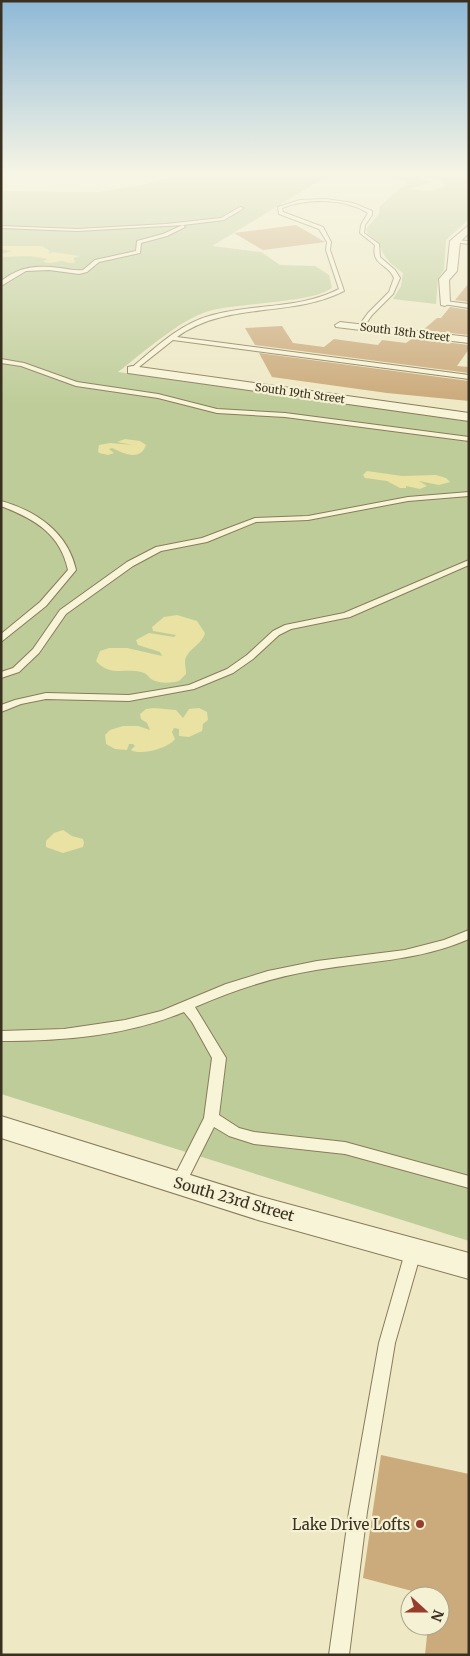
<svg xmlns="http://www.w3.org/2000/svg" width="470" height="1656" viewBox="0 0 470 1656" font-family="Merriweather,serif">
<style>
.green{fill:#becc99;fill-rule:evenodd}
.sand{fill:#e9e2a3}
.building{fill:#cbaa7b}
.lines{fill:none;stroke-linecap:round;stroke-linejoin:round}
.service-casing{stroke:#897b5b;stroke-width:2}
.minor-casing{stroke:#897b5b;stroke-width:2}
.service{fill:#f8f4d8;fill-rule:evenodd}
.minor{fill:#f8f4d8;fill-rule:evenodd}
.poi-dot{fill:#973d2c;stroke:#f5f1d4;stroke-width:2}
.labels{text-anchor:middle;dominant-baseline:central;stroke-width:4.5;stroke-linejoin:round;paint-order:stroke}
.far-street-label{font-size:11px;fill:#39301f;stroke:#f5f1d4}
.near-street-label{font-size:15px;fill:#39301f;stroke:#f5f1d4}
.near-poi-label{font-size:15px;fill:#39301f;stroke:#f5f1d4;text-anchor:end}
</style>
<rect width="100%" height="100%" fill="#eee8c5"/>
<path class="green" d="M189 172H390L398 174 469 172V219L446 240 444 270 438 278 436 304 393 299 401 286 403 273C391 264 383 258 379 243L368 234 366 229 379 214V207L406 183 404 180 378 177 322 179 212 246 261 252 280 265 315 266 329 275 332 288C309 304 240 302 209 311 182 318 141 354 118 372L469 421V1241L1 1094V191L99 192 142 185ZM414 176 435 178 443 181 445 186 430 191 407 189 433 182Z"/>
<g class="sand">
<path d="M1 246H42L50 251 48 254 53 252 80 256 73 258 75 262C69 264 67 262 63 261 55 261 50 266 43 261L48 259 30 256 1 257V254L12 251 1 249Z"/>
<path d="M125 439 140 441 146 445C140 462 123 453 112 448L109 449 114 453 108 455 99 453 98 451 99 445 110 443 133 445 117 442Z"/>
<path d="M367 471 402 476 436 475 446 478 450 482 439 485 419 481 427 486 420 489 406 486V488H400L387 481 365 478 363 475Z"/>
<path d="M177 615 197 621 205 633C202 645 187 649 185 661 185 665 186 670 186 674L179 681C171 683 159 684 151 679 148 676 146 673 141 672 124 668 110 677 96 661L100 651 109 648H127L162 656 160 652 138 645 136 640 149 633 174 637 176 635 153 631 152 627 164 617Z"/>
<path d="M154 708 176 710 183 718 189 709 199 708 207 712 208 720 203 724 202 731 189 737 179 736V729L174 728 172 732 175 739C169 748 140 756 131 750L135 746 133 744H129L127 750 115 749 106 744 105 735 110 730 123 726H138L150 730 147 723 141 719 140 714 146 709Z"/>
<path d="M63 830 72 836 83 839 84 843 83 847 63 853 46 847V841L54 833Z"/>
</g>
<g class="building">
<path d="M296 225 325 242 263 250 234 233Z"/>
<path d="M469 283V302L455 300Z"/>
<path d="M450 307 469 310V335L423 330 437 318H441Z"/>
<path d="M282 326 293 343 324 347 334 339 378 345 382 340 406 343 413 338 469 345V349L457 366 469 367V373L255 345 245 328Z"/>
<path d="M259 353 469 381V401L387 393 272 377Z"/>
<path d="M381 1455 469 1474V1655H425L428 1626H440V1596H431L363 1578Z"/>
</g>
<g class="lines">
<defs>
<g id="service">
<path d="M326 199 353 203 372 211V215L365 225 364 233 379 244 380 257 395 270 400 278 393 294 372 315 363 328 358 327 368 313 389 292 394 278C388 263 371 266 375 245L360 233 361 225 368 213C344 198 308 198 282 208L283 212 323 227 331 242 330 250 344 291C291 318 227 301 177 337L469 375V379L173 340 134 371H130V369C154 349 178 325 209 316 251 303 299 310 339 289L326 250 327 242 319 229 279 214 278 207 300 200Z"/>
<path d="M240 207 244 208 224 220 183 225 185 227 167 236 141 243 140 253 99 262 87 272 79 274 49 270 26 271 1 286V281C21 266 36 265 60 268 68 269 76 271 83 270L95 260 136 251 137 241 163 234 183 225 77 231 1 228V226L77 229 166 224 221 218Z"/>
<path d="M453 240 469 241V244L453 242Z"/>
<path d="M445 301 469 304V308L443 304Z"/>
<path d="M1 359 24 363 77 382 158 394 217 409 285 413 469 437V441L285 417 217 413 158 398 76 386 21 366 1 363Z"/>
<path d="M469 492V496L408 501 308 520 256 522 207 542 161 551 133 566 66 614 39 653 19 672 1 678V672L13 668 33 649 60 610 127 562 156 547 202 538 255 518 308 516 408 497Z"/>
<path d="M1 501C37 511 68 533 76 570L46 606 1 642V634L40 602 68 570C60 533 34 519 1 506Z"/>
<path d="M469 560V565L350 617 291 629 279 635 253 659 233 673 194 689 129 701 46 699 21 704 1 712V705L15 700 46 693 129 695 189 685 227 669 247 655 273 631 285 625 344 613Z"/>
<path d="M469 930V939C419 961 368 961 316 970 273 977 234 990 195 1007L226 1058 219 1115 239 1128 254 1132 345 1142 469 1176V1188L345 1154 254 1144 229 1136 214 1127 184 1187 179 1189 174 1187 171 1183 204 1118 212 1058 192 1022 184 1012C126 1036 63 1041 1 1041V1031L64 1029 125 1020 161 1011 226 984 268 971 317 961 405 950 444 940Z"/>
<path d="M414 1242 420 1244 422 1249 395 1343 367 1512 349 1655H329L349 1512 379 1343 406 1249 408 1244Z"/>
</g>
<g id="minor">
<path d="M469 225V233L460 242 457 271 449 280 450 303 445 306 441 305 439 279 447 270 450 241Z"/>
<path d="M340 322 469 337V343L336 327 335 325Z"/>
<path d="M132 366 469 413V421L128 373V367Z"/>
<path d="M1 1116 258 1196 469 1253V1279L258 1220 1 1138Z"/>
</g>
</defs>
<use href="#service" class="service-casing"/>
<use href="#minor" class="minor-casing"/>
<use href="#service" class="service"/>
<use href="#minor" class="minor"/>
</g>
<linearGradient id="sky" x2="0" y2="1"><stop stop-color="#8eb9d7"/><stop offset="0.43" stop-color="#f7f5e5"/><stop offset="1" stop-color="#f7f5e5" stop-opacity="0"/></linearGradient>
<rect width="470" height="404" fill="url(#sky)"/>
<circle class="poi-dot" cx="420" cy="1524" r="5"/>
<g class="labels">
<g class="far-street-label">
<text transform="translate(405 332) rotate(7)">South 18th Street</text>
<text transform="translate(300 393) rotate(8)">South 19th Street</text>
</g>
<g class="near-street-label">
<text transform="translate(234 1199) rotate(16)">South 23rd Street</text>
</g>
<g class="near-poi-label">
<text x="410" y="1524">Lake Drive Lofts</text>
</g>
</g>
<rect width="470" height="1656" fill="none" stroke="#39301f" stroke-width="5"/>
<g transform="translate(425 1611) rotate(111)"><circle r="24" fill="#f5f1d4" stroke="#aaa48c"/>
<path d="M0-4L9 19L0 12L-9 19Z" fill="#973d2c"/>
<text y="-8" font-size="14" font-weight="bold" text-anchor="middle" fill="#39301f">N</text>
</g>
</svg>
